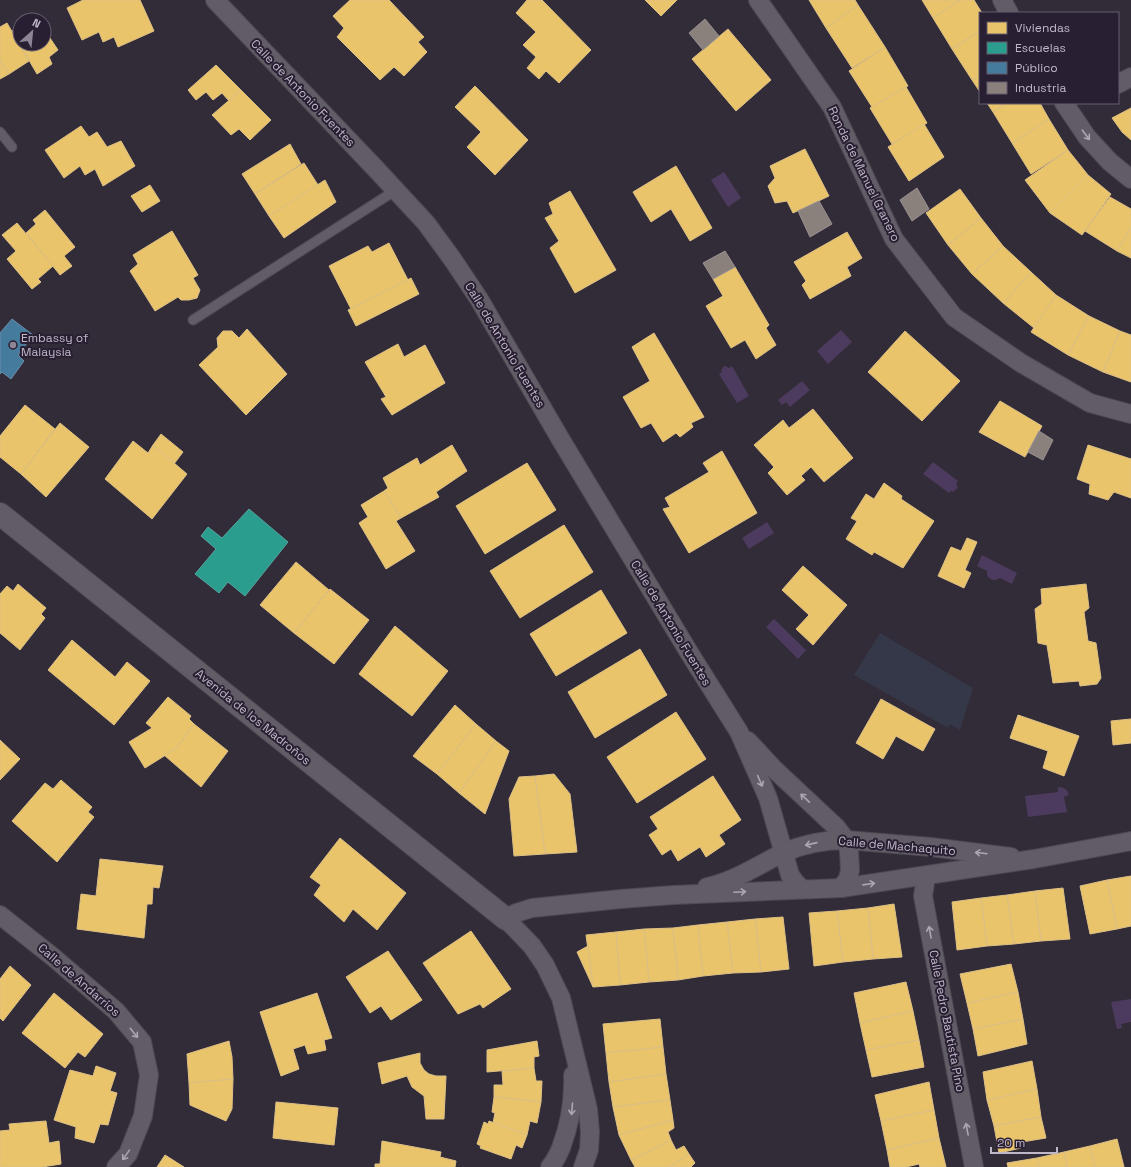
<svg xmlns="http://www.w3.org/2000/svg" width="1131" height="1167" viewBox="0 0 1131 1167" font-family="'Space Grotesk',sans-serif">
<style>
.green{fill:#353849}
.water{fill:#4c3b5e}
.homes{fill:#e9c46a;stroke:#ddc086}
.schools{fill:#2a9d8f;stroke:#57a5a0}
.public{fill:#457b9d;stroke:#6a8daa}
.industry{fill:#8a817c;stroke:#9a9193}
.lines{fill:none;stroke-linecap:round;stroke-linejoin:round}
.service-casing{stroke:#4d4851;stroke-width:11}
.minor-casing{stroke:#4d4851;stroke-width:20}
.tertiary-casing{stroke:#4d4851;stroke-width:24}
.service{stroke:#615c66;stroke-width:9}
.minor{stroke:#615c66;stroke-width:18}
.tertiary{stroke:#615c66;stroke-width:22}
.oneway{stroke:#ada5b4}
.poi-dot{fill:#8e8696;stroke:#291f32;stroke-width:1.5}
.labels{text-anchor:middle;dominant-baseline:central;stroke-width:4;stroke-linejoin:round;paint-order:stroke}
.street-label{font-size:12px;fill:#c0b7c8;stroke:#291f32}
.poi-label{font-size:12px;fill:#c0b7c8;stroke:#291f32;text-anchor:start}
</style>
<rect width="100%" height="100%" fill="#322c38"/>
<path class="green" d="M880 633 973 688 960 730 950 724 948 728 854 675Z"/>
<g class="water">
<path d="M724 172 741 198 728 207 711 180Z"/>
<path d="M841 330 852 342 828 364 817 351Z"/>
<path d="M725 366 729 368 732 366 749 396 737 403 719 374 722 372 721 371 723 367Z"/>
<path d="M802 381 810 390 790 407 786 402 782 405 778 400Z"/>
<path d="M933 462 958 481 956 484 958 488 953 492 951 491 949 493 923 474Z"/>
<path d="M767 522 774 533 749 549 742 538Z"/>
<path d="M982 555 1017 573 1012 584 1000 578C994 581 992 581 987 576V571L977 566Z"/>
<path d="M774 619 806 650 798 659 766 627Z"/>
<path d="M1058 787C1064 787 1068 790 1069 795L1064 797 1067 812 1028 817 1025 796 1058 792Z"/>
<path d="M1131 999V1022L1121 1024 1122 1028 1117 1029 1111 1002Z"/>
</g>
<g class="homes">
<path d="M83 0H140L154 31 118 47 114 37 103 42 99 32 82 40 67 8Z"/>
<path d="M350 0H389L424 37 418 42 427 52 404 76 394 67 380 80 337 37 344 28 333 16Z"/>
<path d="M527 0H542L591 50 559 83 546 71 539 79 527 68 536 57 523 45 536 32 516 13Z"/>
<path d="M645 0H677L661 16Z"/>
<path d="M809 0H855L858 5 826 28Z"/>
<path d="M922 0H960L933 18Z"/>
<path d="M960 0H974L982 13H980V31L952 49 933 18Z"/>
<path d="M858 5 885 47 852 68 826 28Z"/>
<path d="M7 23 29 61 9 74 0 60V27Z"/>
<path d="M20 27V44H44V29L58 50 49 57 52 64 37 74 12 31Z"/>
<path d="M728 29 771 80 736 111 692 59Z"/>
<path d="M980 31V76L972 80 952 49Z"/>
<path d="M885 47 908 86 872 107 849 71Z"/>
<path d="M0 60 9 74 0 79Z"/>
<path d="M216 65 241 90 229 101 222 93 213 100 206 92 196 100 188 90Z"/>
<path d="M980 76V92L972 80Z"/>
<path d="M475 86 528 140 495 175 467 147 481 132 455 107Z"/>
<path d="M906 87 927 123 892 144 870 108Z"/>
<path d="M241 90 271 120 250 140 239 129 231 135 212 115Z"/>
<path d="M987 103H1007L993 112Z"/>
<path d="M1007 103H1040L1049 119 1012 143 993 112Z"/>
<path d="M1131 108V140L1122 132 1112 118Z"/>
<path d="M1049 119 1068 150 1031 174 1012 143Z"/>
<path d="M924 124 944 157 909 181 888 147Z"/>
<path d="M81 126 89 137 97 132 107 147 121 141 135 166 103 186 95 169 85 175 80 166 64 178 45 150Z"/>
<path d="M290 144 301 164 255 194 242 174Z"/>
<path d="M805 149 829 196 793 213 787 201 775 203 768 186 775 178 770 166Z"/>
<path d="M1068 150 1088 175 1050 213 1025 180Z"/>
<path d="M304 163 318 185 269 216 255 194Z"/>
<path d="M676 166 712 228 690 241 671 209 651 222 633 192Z"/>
<path d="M1088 175 1111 194 1082 235 1050 213Z"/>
<path d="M325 180 336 202 284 238 269 216Z"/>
<path d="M150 185 160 201 142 212 131 196Z"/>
<path d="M960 189 981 218 948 245 926 213Z"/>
<path d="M570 191 616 270 575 293 550 248 559 241 545 218 553 214 549 203Z"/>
<path d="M1110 197 1131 209V227L1117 251 1085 231Z"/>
<path d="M45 210 75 247 64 256 72 266 60 275 26 233 36 224 33 220Z"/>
<path d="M981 218 1003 246 972 274 948 245Z"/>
<path d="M17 223 53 266 38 279 41 282 32 289 7 259 16 251 2 235Z"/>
<path d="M1131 227V258L1117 251Z"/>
<path d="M172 231 198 275 193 278 200 290 197 298 189 300H181L178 297 155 311 130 271 138 264 133 255Z"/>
<path d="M847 232 862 258 847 267 851 276 810 299 802 285 806 281 794 262Z"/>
<path d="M389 243 408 280 351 309 329 266 368 246 372 252Z"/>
<path d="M1003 246 1031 272 1003 303 972 274Z"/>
<path d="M735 267 769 325 766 328 776 345 756 359 745 340 731 348 706 306 723 296 713 279Z"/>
<path d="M1031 272 1056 295 1034 328 1003 303Z"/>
<path d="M411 278 419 294 356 326 348 310Z"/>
<path d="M1056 295 1089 316 1068 355 1031 332Z"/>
<path d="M1089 316 1120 331 1103 372 1068 355Z"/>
<path d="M247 329 287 374 246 415 199 365 218 347 217 338 223 331H232L239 338Z"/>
<path d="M905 331 960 381 922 421 868 372Z"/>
<path d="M1120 331 1131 335V382L1103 372Z"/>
<path d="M654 333 704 417 691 423 693 427 680 437 676 433 663 442 651 423 641 428 623 397 650 381 632 347Z"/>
<path d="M398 344 404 357 425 345 445 383 392 415 381 399 386 397 365 362Z"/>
<path d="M1000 401 1042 426 1025 457 979 432Z"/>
<path d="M25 405 55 429 21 474 0 457V436Z"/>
<path d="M813 409 853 458 824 482 811 467 801 476 805 480 787 495 768 473 774 467 754 445 783 420 789 428Z"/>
<path d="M60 423 89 447 46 497 21 474Z"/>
<path d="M161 434 183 452 174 464 153 445Z"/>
<path d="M133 441 148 453 153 445 187 474 152 519 105 479Z"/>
<path d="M452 445 467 471 436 492 439 497 401 518 384 491 388 488 383 478 417 458 420 465Z"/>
<path d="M1088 445 1131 459V498L1114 492 1108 500 1089 494 1090 484 1077 479Z"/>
<path d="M722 451 757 513 689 553 663 509 670 507 665 498 709 472 703 463Z"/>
<path d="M527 463 556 510 485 554 456 506Z"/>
<path d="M884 483 902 496 901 499 934 521 903 568 874 552 872 555 846 539 857 521 851 518 866 494 874 499Z"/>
<path d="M384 491 401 518 396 521 415 551 386 569 359 523 368 517 361 505Z"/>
<path d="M564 525 593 572 520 618 490 571Z"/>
<path d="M967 538 977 542 965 570 971 573 964 588 938 576 951 547 961 551Z"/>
<path d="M296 562 329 590 294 633 260 605Z"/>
<path d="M803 566 847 605 813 645 796 629 809 615 782 590Z"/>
<path d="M18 584 46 608 41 614 45 618 20 650 0 633V594L7 586 13 591Z"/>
<path d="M1086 584 1089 608 1084 612 1088 641 1096 643 1101 678 1097 684 1080 686 1079 681 1053 683 1047 645 1038 643 1035 609 1042 604 1041 589Z"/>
<path d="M330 589 369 620 334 664 294 633Z"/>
<path d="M601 590 627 633 556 676 530 634Z"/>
<path d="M395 626 448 671 412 716 359 674Z"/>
<path d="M72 640 115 677 127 662 150 681 114 725 48 670Z"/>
<path d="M640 649 667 695 595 738 568 692Z"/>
<path d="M168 697 191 716 189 719 194 724 177 748 145 768 129 742 152 728 146 723Z"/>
<path d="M881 699 935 729 923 751 896 736 883 759 856 743Z"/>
<path d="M455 705 476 724 437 774 413 756Z"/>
<path d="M676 712 706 759 637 803 607 757Z"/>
<path d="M1018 715 1079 736 1064 776 1043 768 1048 751 1010 738Z"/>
<path d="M1131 719V743L1113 745 1111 721Z"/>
<path d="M194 724 228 751 201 787 164 755 177 748Z"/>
<path d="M476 724 496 741 459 793 437 774Z"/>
<path d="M0 740 20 759 0 780Z"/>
<path d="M496 741 509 751 485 814 459 793Z"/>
<path d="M554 774 570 794 577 852 545 854 535 776Z"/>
<path d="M535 776 545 854 514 856 509 799 519 777Z"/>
<path d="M713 776 741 820 719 835 725 844 706 857 700 847 678 861 671 849 662 855 649 835 658 829 650 817Z"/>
<path d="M61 780 92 807 88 812 94 817 57 862 12 821 45 783 53 789Z"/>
<path d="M340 838 406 893 377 930 353 909 344 922 314 895 321 885 310 877Z"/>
<path d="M100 859 163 866 159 888 153 887 152 904H147L144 938 77 929 81 894 96 896Z"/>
<path d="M1131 876V926L1117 929 1107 880Z"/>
<path d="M1107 880 1117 929 1090 934 1080 886Z"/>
<path d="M1063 888 1070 939 1041 941 1035 891Z"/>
<path d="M1035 891 1041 941 1014 944 1007 895Z"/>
<path d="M1007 895 1014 944 987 946 981 898Z"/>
<path d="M981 898 987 946 957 950 952 902Z"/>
<path d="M894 904 902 957 873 959 868 908Z"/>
<path d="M868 908 873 959 843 962 837 911Z"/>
<path d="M837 911 843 962 814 966 809 913Z"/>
<path d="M783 917 789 969 761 972 755 919Z"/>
<path d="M755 919 761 972 733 973 727 922Z"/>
<path d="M727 922 733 973 703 976 698 925Z"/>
<path d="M698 925 703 976 678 980 673 928Z"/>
<path d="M673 928 678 980 649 982 644 929Z"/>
<path d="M644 929 649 982 620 985 616 932Z"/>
<path d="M471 931 511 989 483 1008 480 1004 458 1014 423 963Z"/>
<path d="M616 932 620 985 593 987 586 935Z"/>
<path d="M588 946 593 987 577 952Z"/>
<path d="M388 951 422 1000 391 1020 381 1006 370 1013 346 977Z"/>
<path d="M1011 964 1018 992 967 1003 960 974Z"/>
<path d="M10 966 31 985 3 1021 0 1018V979Z"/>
<path d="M906 982 913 1011 860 1023 854 993Z"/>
<path d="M1018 992 1023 1019 973 1029 967 1003Z"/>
<path d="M54 993 103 1034 85 1057 78 1052 65 1068 22 1033Z"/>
<path d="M317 993 332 1038 324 1040 326 1050 308 1054 305 1045 293 1049 299 1069 281 1076 260 1012Z"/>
<path d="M913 1011 919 1040 866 1050 860 1023Z"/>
<path d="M660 1019 663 1047 606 1053 603 1024Z"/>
<path d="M1023 1019 1027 1044 978 1056 973 1029Z"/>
<path d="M919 1040 924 1067 872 1077 866 1050Z"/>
<path d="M229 1041 232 1057 233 1079 189 1083 187 1054Z"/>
<path d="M537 1041 539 1056 534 1057V1068L487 1072V1050Z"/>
<path d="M663 1047 666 1074 609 1082 606 1053Z"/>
<path d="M420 1053V1063L424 1070 429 1074 436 1076H446L444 1119H426L424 1096 412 1087 407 1076 382 1084 378 1063Z"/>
<path d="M1032 1061 1037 1089 987 1100 983 1072Z"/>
<path d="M96 1066 116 1073 110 1091 117 1093 108 1125 100 1124 94 1143 75 1138 76 1127 54 1120 70 1070 93 1076Z"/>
<path d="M534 1068 536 1081H542L541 1102 494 1097V1085H503L502 1071Z"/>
<path d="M666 1074 670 1100 613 1107 609 1082Z"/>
<path d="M233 1079 232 1109 226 1121 190 1105 189 1083Z"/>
<path d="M929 1082 934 1110 881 1121 875 1095Z"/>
<path d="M1037 1089 1041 1117 994 1126 987 1100Z"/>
<path d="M494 1097 541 1102 537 1123 530 1121 527 1135 493 1123 495 1113 492 1112Z"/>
<path d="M670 1100 673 1120 619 1135 613 1107Z"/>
<path d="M276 1102 338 1108 334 1145 273 1138Z"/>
<path d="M934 1110 939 1138 887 1150 881 1121Z"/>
<path d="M1041 1117 1046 1138 1022 1142 1021 1148 999 1153 994 1126Z"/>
<path d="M673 1120 674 1128 668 1132 671 1140 631 1160 619 1135Z"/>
<path d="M46 1121 49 1143 59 1141 61 1164 42 1167H0V1131L10 1130 9 1124Z"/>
<path d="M489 1121 527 1135 522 1148 516 1145 511 1159 480 1148 481 1146 477 1144 484 1122 488 1124Z"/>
<path d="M939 1138 946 1167H920L919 1164 906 1167H890L887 1150Z"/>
<path d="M1117 1139 1124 1167H1095L1090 1146Z"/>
<path d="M671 1140 676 1150 684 1146 689 1154 670 1167H635L631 1160Z"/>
<path d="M382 1141 441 1152 440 1157 456 1161 455 1167H375V1164H380Z"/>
<path d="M1090 1146 1095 1167H1067L1064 1152Z"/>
<path d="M1064 1152 1067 1167H1039L1037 1158Z"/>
<path d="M689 1154 695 1163 691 1167H670Z"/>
<path d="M165 1155 184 1167H157Z"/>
<path d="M1037 1158 1039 1167H1008L1007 1163Z"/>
</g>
<path class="schools" d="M249 509 288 542 245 596 228 582 219 593 195 574 216 549 201 536 208 527 222 538Z"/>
<path class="public" d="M12 319 33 335 18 355 24 361 11 379 2 372 0 374V333Z"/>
<g class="industry">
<path d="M705 19 719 36 703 50 689 33Z"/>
<path d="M917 188 929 209 912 221 900 200Z"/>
<path d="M819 201 832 224 810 237 798 211Z"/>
<path d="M725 251 735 267 713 279 703 263Z"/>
<path d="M1039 431 1053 440 1043 460 1028 452Z"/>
</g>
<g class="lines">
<defs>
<g id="service">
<path d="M0 132 12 147"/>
<path d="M193 320 396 190"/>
</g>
<g id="minor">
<path d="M215 0 375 168 426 223 453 260 479 299 561 440 690 654 739 732 768 798 790 875 795 882 801 888"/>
<path d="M758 0 832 107 894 239 954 317 1021 363 1090 403 1131 414"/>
<path d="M1002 0 1009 13"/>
<path d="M1118 84 1131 77"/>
<path d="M1064 103 1087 137 1110 162 1131 179"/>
<path d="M748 741 774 769 836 827 846 840 849 851 850 870 848 879 841 888"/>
<path d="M926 876 923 896 974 1167"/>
<path d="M707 887C735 881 758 865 783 853 803 844 825 840 846 840L931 847 1011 857"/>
<path d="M0 915 53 957 116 1011 142 1042 149 1075 143 1116 128 1154 116 1167"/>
<path d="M550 1167C555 1161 558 1155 561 1148 570 1124 574 1100 573 1075"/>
<path d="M583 1167 589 1150 590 1132 588 1109 561 998 545 965 532 946 506 919 516 913 532 908 621 899 673 895 841 888 1034 859 1131 841"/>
</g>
<path id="tertiary" d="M0 514 506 919"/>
</defs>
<use href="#service" class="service-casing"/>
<use href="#minor" class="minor-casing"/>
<use href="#tertiary" class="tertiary-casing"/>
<use href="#service" class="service"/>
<use href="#minor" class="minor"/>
<use href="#tertiary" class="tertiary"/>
</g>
<defs><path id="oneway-shaft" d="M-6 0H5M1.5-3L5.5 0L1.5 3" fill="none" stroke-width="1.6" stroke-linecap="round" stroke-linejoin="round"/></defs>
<g class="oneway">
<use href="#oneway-shaft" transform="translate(1086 135) rotate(53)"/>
<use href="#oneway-shaft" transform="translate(760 781) rotate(67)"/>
<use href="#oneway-shaft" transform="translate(805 798) rotate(-137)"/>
<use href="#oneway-shaft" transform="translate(811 844) rotate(167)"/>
<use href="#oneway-shaft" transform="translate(981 853) rotate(-173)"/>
<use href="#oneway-shaft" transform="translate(869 884) rotate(-8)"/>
<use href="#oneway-shaft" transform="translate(740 892) rotate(-3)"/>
<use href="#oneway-shaft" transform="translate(930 932) rotate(-101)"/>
<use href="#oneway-shaft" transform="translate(134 1033) rotate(51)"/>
<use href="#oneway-shaft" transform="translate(572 1109) rotate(95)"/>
<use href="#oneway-shaft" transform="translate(967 1129) rotate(-101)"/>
<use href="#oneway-shaft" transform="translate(126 1155) rotate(125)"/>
</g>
<circle class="poi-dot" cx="13" cy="345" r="4"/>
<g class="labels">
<g class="street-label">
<text transform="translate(303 93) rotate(46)">Calle de Antonio Fuentes</text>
<text transform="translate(864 174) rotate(64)">Ronda de Manuel Granero</text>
<text transform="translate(505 345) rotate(59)">Calle de Antonio Fuentes</text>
<text transform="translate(671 623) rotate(59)">Calle de Antonio Fuentes</text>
<text transform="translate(253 717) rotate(39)">Avenida de los Madroños</text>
<text transform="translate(897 846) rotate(5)">Calle de Machaquito</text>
<text transform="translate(79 980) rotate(41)">Calle de Andarrios</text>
<text transform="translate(947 1021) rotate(79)">Calle Pedro Bautista Pino</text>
</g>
<g class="poi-label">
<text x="21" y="338">Embassy of<tspan x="21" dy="14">Malaysia</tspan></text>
</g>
</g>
<rect x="979" y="12" width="140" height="92" fill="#291f32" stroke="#655c6e"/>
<rect x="987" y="22" width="20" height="12" fill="#e9c46a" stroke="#655c6e"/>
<text x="1015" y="32" font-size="12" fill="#c0b7c8">Viviendas</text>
<rect x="987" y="42" width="20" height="12" fill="#2a9d8f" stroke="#655c6e"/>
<text x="1015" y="52" font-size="12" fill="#c0b7c8">Escuelas</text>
<rect x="987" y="62" width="20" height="12" fill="#457b9d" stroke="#655c6e"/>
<text x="1015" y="72" font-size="12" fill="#c0b7c8">Público</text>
<rect x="987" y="82" width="20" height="12" fill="#8a817c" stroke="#655c6e"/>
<text x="1015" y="92" font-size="12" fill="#c0b7c8">Industria</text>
<g transform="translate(32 32) rotate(27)"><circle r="19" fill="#291f32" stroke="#655c6e"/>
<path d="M0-3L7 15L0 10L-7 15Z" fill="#8e8696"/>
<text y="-6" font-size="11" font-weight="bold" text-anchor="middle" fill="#c0b7c8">N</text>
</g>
<path d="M991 1147v6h66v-6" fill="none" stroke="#c0b7c8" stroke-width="2"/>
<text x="997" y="1147" font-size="12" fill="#c0b7c8" stroke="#291f32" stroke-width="3" paint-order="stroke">20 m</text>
</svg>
